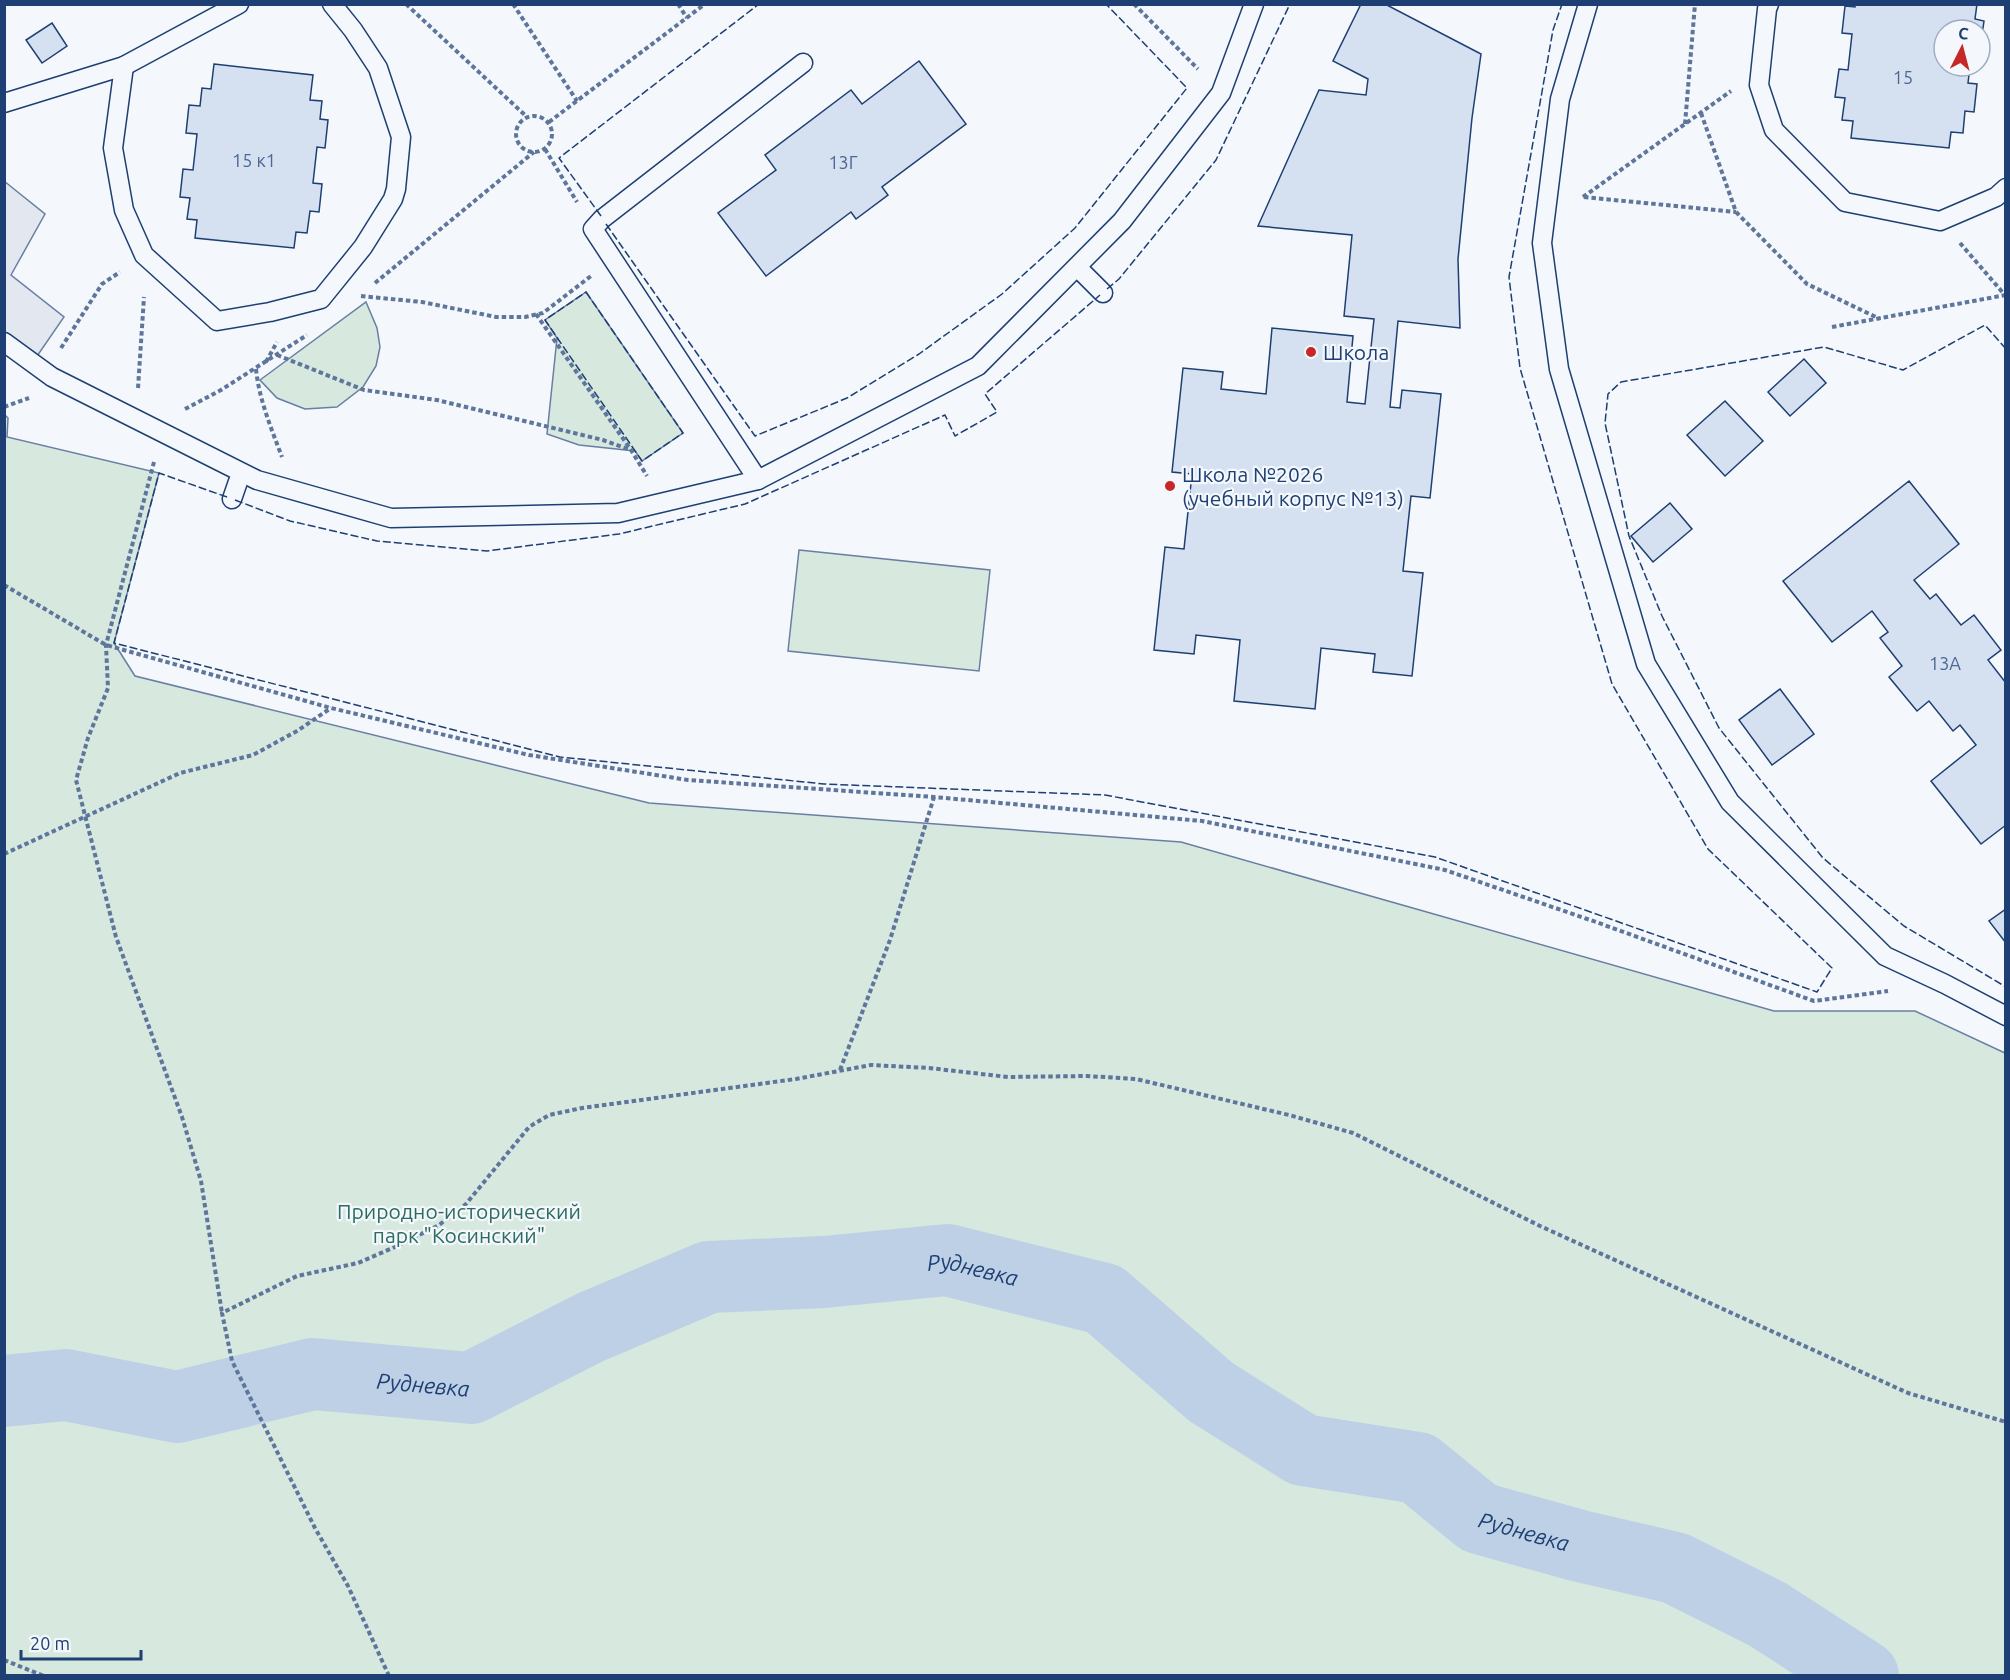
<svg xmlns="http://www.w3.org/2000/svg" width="2010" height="1680" viewBox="0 0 2010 1680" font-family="Ubuntu,sans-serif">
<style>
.green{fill:#d7e8df;stroke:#687fa3;stroke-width:1.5}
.parking{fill:#e3e8f0;stroke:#687fa3;stroke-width:1.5}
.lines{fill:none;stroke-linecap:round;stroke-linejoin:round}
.river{stroke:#bed0e5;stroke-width:72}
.building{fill:#d5e0f0;stroke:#1d3f73;stroke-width:1.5}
.lane-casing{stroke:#1d3f73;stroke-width:21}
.path{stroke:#5e769c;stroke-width:4;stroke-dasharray:4.5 3;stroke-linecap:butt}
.lane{stroke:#f4f7fb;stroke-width:18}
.fence{stroke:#1d3f73;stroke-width:1.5;stroke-dasharray:8 3;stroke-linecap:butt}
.poi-dot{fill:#c62828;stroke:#f4f7fb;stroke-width:2}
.labels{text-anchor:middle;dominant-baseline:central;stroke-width:4.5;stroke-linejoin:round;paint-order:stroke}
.number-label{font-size:18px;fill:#4b6792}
.poi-label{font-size:21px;fill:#1d3f73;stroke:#f4f7fb;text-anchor:start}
.park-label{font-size:21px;fill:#2c6c60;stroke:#f4f7fb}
.water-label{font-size:22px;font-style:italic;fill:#1d3f73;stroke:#f4f7fb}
</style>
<rect width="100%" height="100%" fill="#f4f7fb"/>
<g class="green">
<path d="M586 292 683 433 642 461 635 451 579 445 547 434 557 338 545 320Z"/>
<path d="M366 302 377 328 380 347 376 366 363 387 337 407 305 409 277 398 260 380Z"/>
<path d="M4 414 8 418 7 437 159 473 114 643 135 676 649 803 1181 842 1774 1011H1915L2005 1053V1675H5Z"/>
<path d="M799 550 990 570 979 671 788 651Z"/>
</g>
<path class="parking" d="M4 181 45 214 11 275 64 317 33 362 5 342Z"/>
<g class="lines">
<path class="river" id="s1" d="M4 1391 66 1385 177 1407 313 1374 471 1388 591 1327 709 1277 824 1272 947 1260 1104 1299 1211 1392 1303 1450 1418 1468 1479 1518 1580 1546 1675 1568 1767 1614 1863 1676"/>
</g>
<g class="building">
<path d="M1361 4H1385L1481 54 1472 118 1458 259 1460 328 1398 321 1390 407 1400 408 1402 390 1441 394 1430 498 1411 496 1403 571 1423 573 1412 676 1373 672 1375 654 1321 648 1315 709 1234 701 1240 640 1196 635 1194 654 1154 650 1165 547 1184 549 1192 474 1172 472 1183 368 1223 372 1221 389 1266 394 1272 328 1353 336 1347 402 1365 404 1374 319 1344 316 1352 235 1258 226 1319 90 1366 95 1368 79 1333 61Z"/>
<path d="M1855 4H1977L1975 19 1984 21 1980 48V30H1944V66H1970L1968 83 1977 84 1974 112 1965 111 1963 133 1951 132 1949 148 1851 138 1853 121 1842 120 1845 98 1835 97 1839 69 1848 70 1852 34 1842 33 1845 6 1855 7Z"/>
<path d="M52 23 67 46 42 63 26 40Z"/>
<path d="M919 61 966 124 882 187 888 195 856 219 851 212 766 276 718 213 776 170 765 155 851 90 862 104Z"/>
<path d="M214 64 313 75 310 100 322 101 320 119 328 120 325 148 317 147 313 183 322 184 319 212 310 211 307 233 296 232 294 248 195 238 197 220 187 219 190 198 180 197 183 169 193 170 197 134 186 133 189 105 200 106 202 88 211 89Z"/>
<path d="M1804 359 1826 383 1790 416 1768 392Z"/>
<path d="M1725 401 1763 441 1725 476 1687 435Z"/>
<path d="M1909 481 1959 544 1914 580 1930 599 1936 594 1961 625 1974 615 2001 650 1988 660 2006 683V825L1981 844 1931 781 1976 745 1960 725 1953 731 1929 701 1917 711 1889 677 1902 666 1880 638 1888 632 1872 611 1832 642 1783 581Z"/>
<path d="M1670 503 1692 529 1653 562 1631 536Z"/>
<path d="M1780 689 1814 734 1772 765 1739 720Z"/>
<path d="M2006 909V943L1989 921Z"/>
</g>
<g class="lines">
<defs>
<g id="lane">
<path d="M1588 4 1560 99 1542 243 1559 369 1646 664 1730 802 1885 956 1945 984 2006 1016"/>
<path d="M1769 4 1767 9 1759 85 1774 130 1845 202 1940 221 1996 197 2006 188"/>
<path d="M124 66 113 148 124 210 144 255 217 321 270 312 321 299 363 247 393 199 396 189 401 137 378 68 353 30 332 4"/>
<path d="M4 103 124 66 239 4"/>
<path d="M1077 267 1103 293"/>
<path d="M4 342 52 377 257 480 391 518 618 513 758 480 978 366 1122 221 1221 93 1254 4"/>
<path d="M758 480 593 229 602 219 803 63"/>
<path d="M232 499 241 473"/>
</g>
</defs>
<use href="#lane" class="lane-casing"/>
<g class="path">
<path d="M406 4 527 117"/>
<path d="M513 4 577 101"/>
<path d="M678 4 687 18"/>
<path d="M1134 4 1198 69"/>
<path d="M1701 113 1736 212 1807 284 1880 319"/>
<circle cx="534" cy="134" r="18"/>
<path d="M549 122 705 4"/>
<path d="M1685 124 1695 4"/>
<path d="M545 149 577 202"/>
<path d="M1583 197 1731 91"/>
<path d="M1584 197 1736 212"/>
<path d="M1960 243 2004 294"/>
<path d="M375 283 534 152"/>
<path d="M361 296 422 302 496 317H525L543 313 591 276"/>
<path d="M536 314 631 450 647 476"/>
<path d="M1832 327 2006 295"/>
<path d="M61 348 102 284 120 272"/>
<path d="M277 355 364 390 437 400 603 440 631 450"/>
<path d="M266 362 277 342"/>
<path d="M256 369C259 399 271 428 282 457"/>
<path d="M138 388 144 297"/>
<path d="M4 407 29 398"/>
<path d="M185 409 221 390 307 335"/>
<path d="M154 462 106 645 108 688 88 738 76 780 116 937 182 1117 201 1181 222 1313"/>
<path d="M4 585 106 645 331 708 529 755 688 780 934 797 1202 821 1445 870 1596 922 1814 1001 1888 991"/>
<path d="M4 854 180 773 253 755 297 731 331 708"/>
<path d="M840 1070 890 940 934 797"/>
<path d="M4 1660 44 1676"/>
<path d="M389 1676 348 1586 315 1528 232 1361 222 1313 297 1276 358 1263 395 1247 439 1225 466 1204 529 1127 549 1115 582 1108 796 1079 871 1065 929 1068 1008 1077 1087 1076 1136 1079 1289 1115 1353 1133 1540 1226 1908 1393 2006 1422"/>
</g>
<use href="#lane" class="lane"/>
<g class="fence">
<path d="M601 216 559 158 759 4"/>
<path d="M606 224 755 436 847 398 919 354 1002 294 1075 228 1187 88 1106 4"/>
<path d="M1107 289 1119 279 1216 160 1290 4"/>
<path d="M586 292 683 433 642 461 545 320Z"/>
<path d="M2006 349 1985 325 1903 370 1824 347 1621 382 1608 394 1605 423 1629 536 1662 616 1719 728 1823 858 1904 926 2006 987"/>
<path d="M227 497 159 473 114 643 560 757 824 784 1105 795 1435 857 1817 992 1832 968 1708 849 1612 684 1520 368 1509 277 1553 30 1562 4"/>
<path d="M235 500 290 521 377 541 487 551 619 534 745 504 945 415 955 436 997 412 985 394 1100 295"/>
</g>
</g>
<g class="poi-dot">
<circle cx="1311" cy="352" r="6"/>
<circle cx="1170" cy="486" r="6"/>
</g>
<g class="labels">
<g class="number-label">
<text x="1903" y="77">15</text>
<text x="254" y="160">15 к1</text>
<text x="843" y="162">13Г</text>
<text x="1945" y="663">13А</text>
</g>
<g class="poi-label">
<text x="1323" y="352">Школа</text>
<text x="1182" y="474">Школа №2026<tspan x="1182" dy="24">(учебный корпус №13)</tspan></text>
</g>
<g class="park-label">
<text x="459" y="1211">Природно-исторический<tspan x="459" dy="24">парк "Косинский"</tspan></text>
</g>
<g class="water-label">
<text stroke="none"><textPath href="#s1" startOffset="1002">Рудневка</textPath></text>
<text stroke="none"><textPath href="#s1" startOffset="426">Рудневка</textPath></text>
<text stroke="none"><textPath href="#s1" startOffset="1630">Рудневка</textPath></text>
</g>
</g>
<rect width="2010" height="1680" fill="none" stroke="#1d3f73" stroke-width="12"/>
<g transform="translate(1962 48) rotate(6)"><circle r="28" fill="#f4f7fb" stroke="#9eadc5" stroke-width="1.5"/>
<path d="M0-4.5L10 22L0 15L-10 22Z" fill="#c62828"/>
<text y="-9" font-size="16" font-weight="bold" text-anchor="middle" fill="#1d3f73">С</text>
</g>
<path d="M21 1650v9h120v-9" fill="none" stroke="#1d3f73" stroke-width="3"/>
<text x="30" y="1650" font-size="18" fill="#1d3f73" stroke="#f4f7fb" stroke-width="4.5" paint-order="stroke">20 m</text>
</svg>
